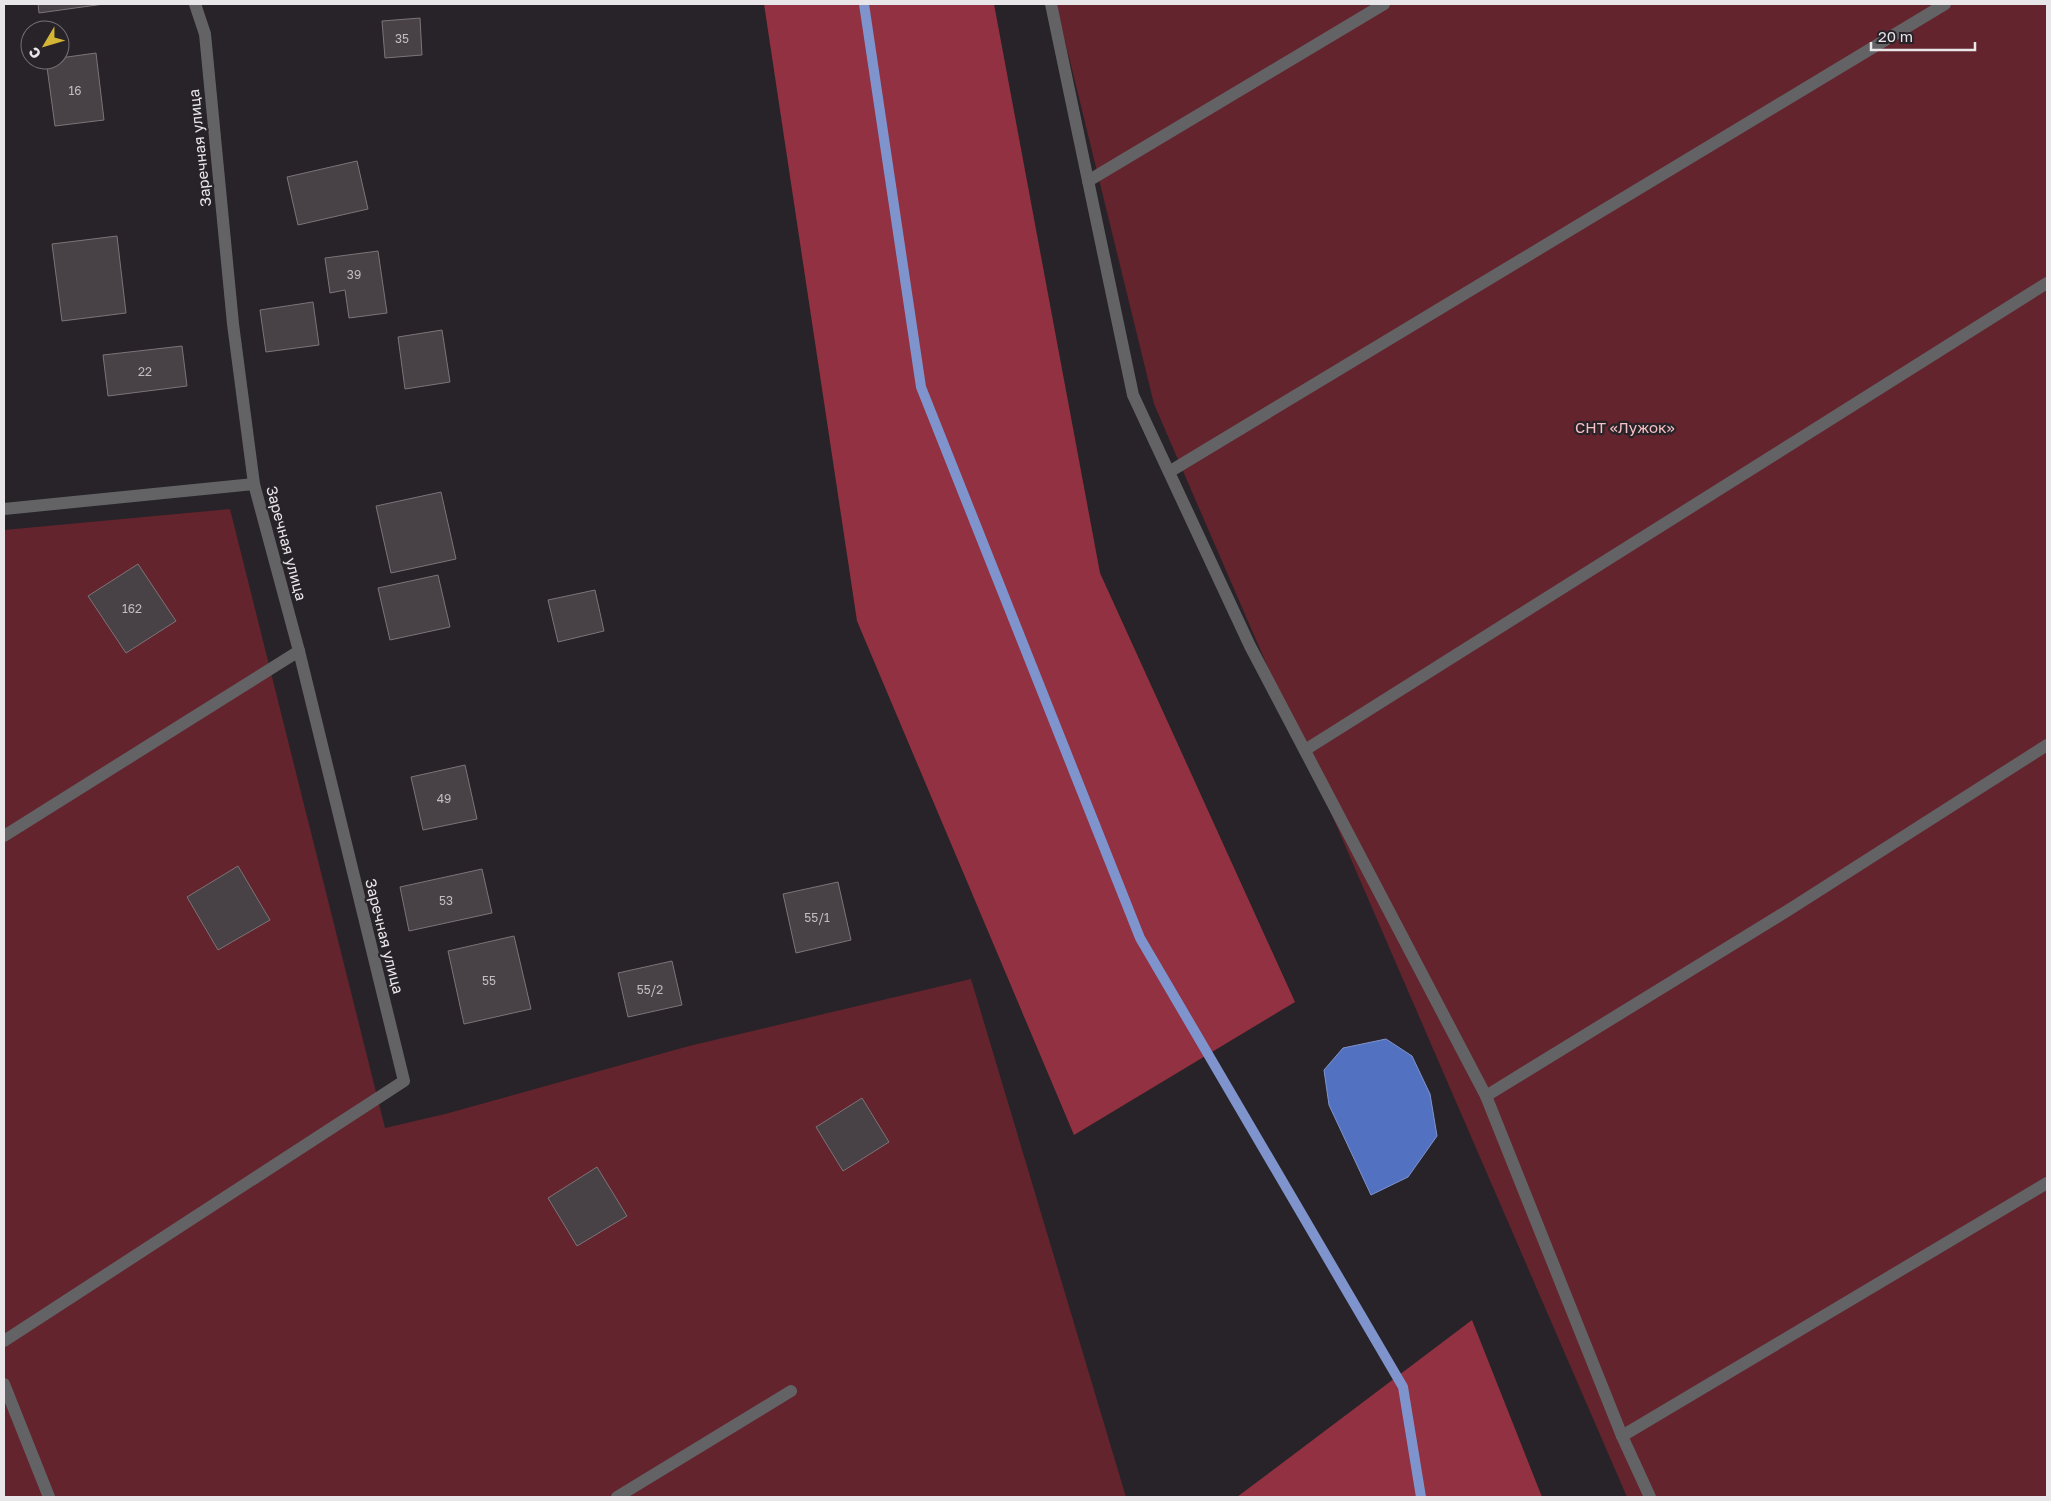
<svg xmlns="http://www.w3.org/2000/svg" width="2051" height="1501" viewBox="0 0 2051 1501" font-family="'Golos Text',sans-serif">
<style>
.green{fill:#63242d}
.forest{fill:#913141}
.water{fill:#5271c0;stroke:#7f94cd}
.lines{fill:none;stroke-linecap:round;stroke-linejoin:round}
.stream{stroke:#7f94cd;stroke-width:10}
.building{fill:#484145;stroke:#7c7478}
.minor{stroke:#636366;stroke-width:12}
.labels{text-anchor:middle;dominant-baseline:central;stroke-width:4.5;stroke-linejoin:round;paint-order:stroke}
.number-label{font-size:12px;fill:#c1bdc1}
.street-label{font-size:15px;fill:#e9e6ea;stroke:#272328}
.park-label{font-size:15px;fill:#f7c0c4;stroke:#272328}
</style>
<rect width="100%" height="100%" fill="#272328"/>
<g class="green">
<path d="M1056 4H2047V1497H1627L1154 404Z"/>
<path d="M230 509 385 1128 445 1114 689 1046 971 979 1126 1497H4V530Z"/>
</g>
<g class="forest">
<path d="M764 4H994L1100 573 1295 1002 1074 1135 857 621Z"/>
<path d="M1472 1320 1542 1497H1237Z"/>
</g>
<path class="water" d="M1386 1039 1412 1056 1430 1094 1437 1136 1408 1177 1371 1195 1329 1105 1324 1070 1343 1048Z"/>
<g class="lines">
<path class="stream" d="M864 4 921 387 1140 938 1403 1387 1421 1497"/>
</g>
<g class="building">
<path d="M38 4H104L39 13Z"/>
<path d="M420 18 422 55 385 58 382 21Z"/>
<path d="M96 53 104 120 55 126 46 60H60V58Z"/>
<path d="M357 161 368 209 298 225 287 177Z"/>
<path d="M117 236 126 313 62 321 52 244Z"/>
<path d="M378 251 387 313 349 318 345 290 330 293 325 258Z"/>
<path d="M313 302 319 345 266 352 260 310Z"/>
<path d="M442 330 450 382 405 389 398 337Z"/>
<path d="M182 346 187 386 108 396 103 355Z"/>
<path d="M441 492 456 559 391 573 376 506Z"/>
<path d="M138 564 176 621 126 653 88 596Z"/>
<path d="M438 575 450 627 390 640 378 588Z"/>
<path d="M595 590 604 631 558 642 548 600Z"/>
<path d="M465 765 477 819 423 830 411 777Z"/>
<path d="M238 866 270 920 218 950 187 897Z"/>
<path d="M482 869 492 913 409 931 400 887Z"/>
<path d="M838 882 851 940 796 953 783 894Z"/>
<path d="M514 936 531 1009 464 1024 448 951Z"/>
<path d="M672 961 682 1005 628 1017 618 973Z"/>
<path d="M862 1098 889 1142 843 1171 816 1127Z"/>
<path d="M597 1167 627 1216 577 1246 548 1198Z"/>
</g>
<g class="lines">
<g class="minor">
<path d="M1051 4 1133 395 1250 646 1486 1096 1622 1436 1650 1497"/>
<path d="M1088 181 1384 4"/>
<path d="M1169 472 1945 4"/>
<path d="M4 509 254 484"/>
<path d="M1305 750 2047 283"/>
<path d="M4 836 299 651"/>
<path d="M1486 1096 1787 911 2047 745"/>
<path d="M4 1341 404 1081 299 651 254 484 233 324 205 34 195 4"/>
<path d="M4 1384 49 1497"/>
<path d="M1622 1436 2047 1183"/>
<path d="M617 1497 791 1391"/>
</g>
</g>
<g class="labels">
<g class="number-label">
<text x="402" y="38">35</text>
<text x="75" y="90">16</text>
<text x="354" y="274">39</text>
<text x="145" y="371">22</text>
<text x="132" y="608">162</text>
<text x="444" y="798">49</text>
<text x="446" y="900">53</text>
<text x="817" y="917">55/1</text>
<text x="489" y="980">55</text>
<text x="650" y="989">55/2</text>
</g>
<g class="street-label">
<text transform="translate(199 148) rotate(-96)">Заречная улица</text>
<text transform="translate(287 543) rotate(75)">Заречная улица</text>
<text transform="translate(385 936) rotate(76)">Заречная улица</text>
</g>
<g class="park-label">
<text x="1625" y="427">СНТ «Лужок»</text>
</g>
</g>
<rect width="2051" height="1501" fill="none" stroke="#e9e6ea" stroke-width="10"/>
<g transform="translate(45 45) rotate(232)"><circle r="24" fill="#272328" stroke="#757176"/>
<path d="M0-4L9 19L0 12L-9 19Z" fill="#d5b535"/>
<text y="-8" font-size="14" font-weight="bold" text-anchor="middle" fill="#e9e6ea">С</text>
</g>
<path d="M1871 42v8h104v-8" fill="none" stroke="#e9e6ea" stroke-width="2.5"/>
<text x="1878" y="42" font-size="15" fill="#e9e6ea" stroke="#272328" stroke-width="4" paint-order="stroke">20 m</text>
</svg>
